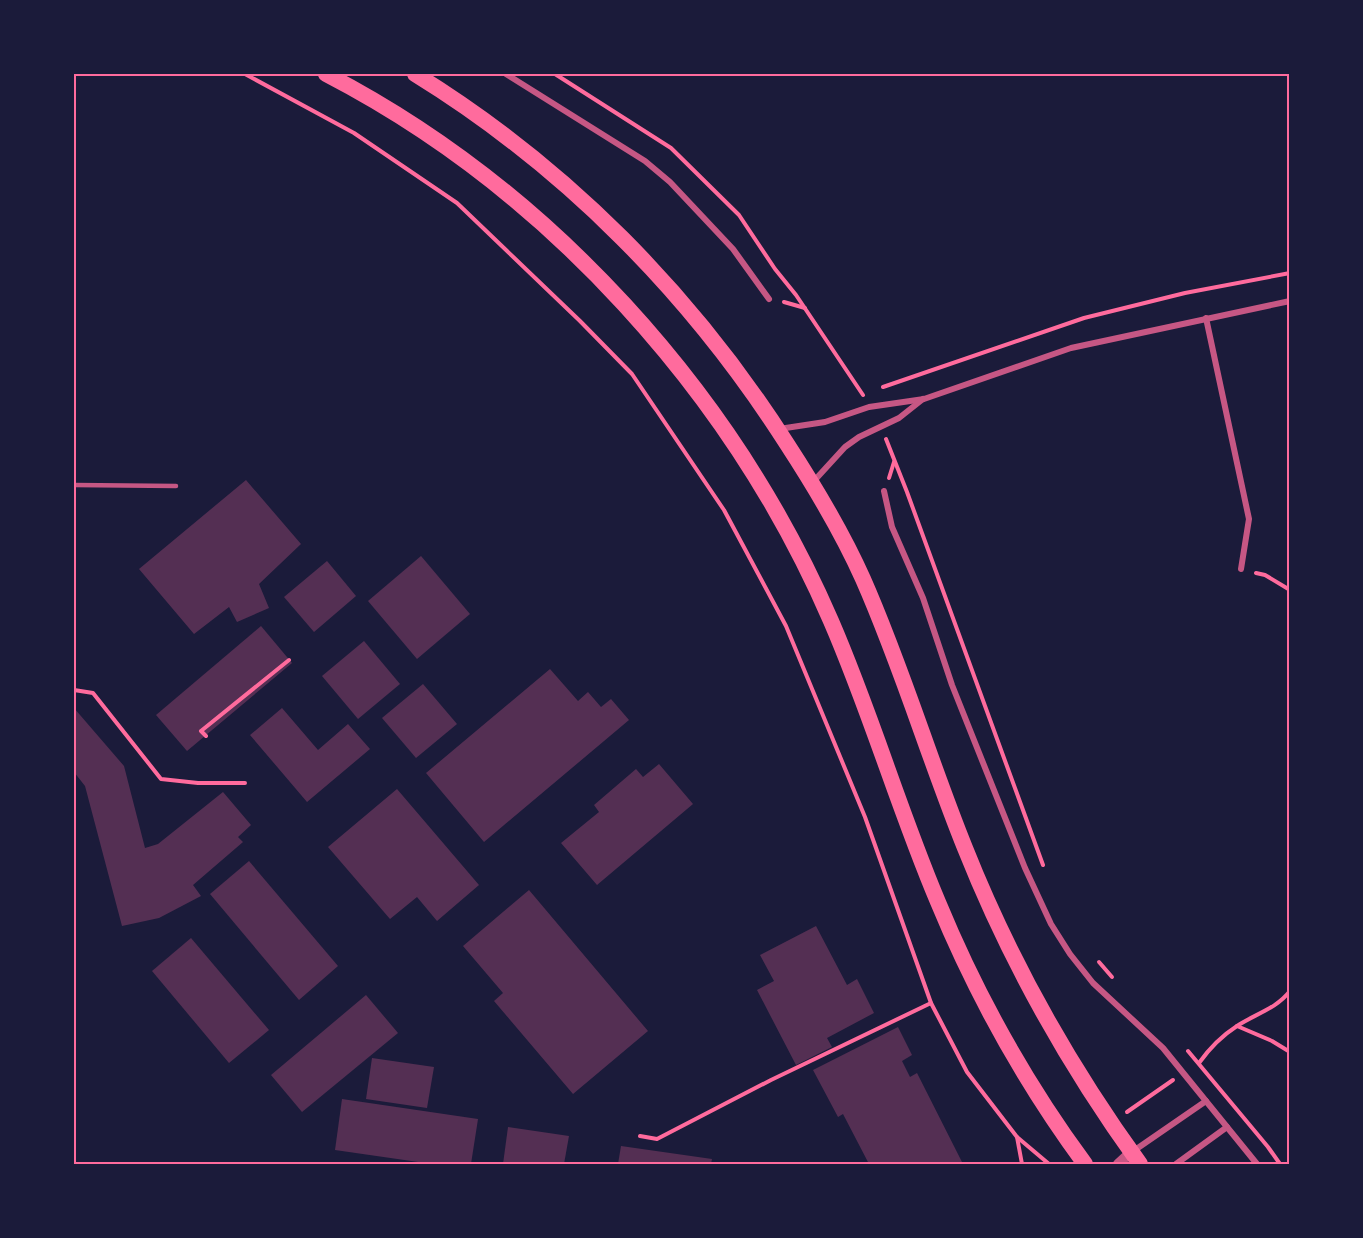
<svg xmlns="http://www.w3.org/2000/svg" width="1363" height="1238" viewBox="0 0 1363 1238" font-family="'Archivo Narrow',sans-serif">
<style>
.building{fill:#542f53}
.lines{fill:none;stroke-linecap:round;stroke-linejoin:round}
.path{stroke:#ff6b9d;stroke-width:4}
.service{stroke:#c65784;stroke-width:4.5}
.minor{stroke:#c65784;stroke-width:6}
.tertiary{stroke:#c65784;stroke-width:10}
.trunk{stroke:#ff6b9d;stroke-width:16}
.neatline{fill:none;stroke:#ff6b9d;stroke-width:2}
</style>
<rect width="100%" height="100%" fill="#1b1b3a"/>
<g class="building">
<path d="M246 480 301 544 259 584 269 608 237 622 229 607 194 634 139 569Z"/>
<path d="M421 556 470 614 417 659 368 601Z"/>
<path d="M327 561 356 596 314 632 284 597Z"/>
<path d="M261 626 292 663 187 751 156 715Z"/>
<path d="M364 641 400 684 358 719 322 676Z"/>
<path d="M550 669 578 701 588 692 601 707 611 699 629 720 484 842 426 773Z"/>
<path d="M423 684 457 724 416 758 382 718Z"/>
<path d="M74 708 124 766 145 848 158 844 223 792 251 825 238 837 243 842 193 885 201 896 159 918 122 926 85 786 74 772Z"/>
<path d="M282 708 318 750 348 724 370 749 307 802 250 735Z"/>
<path d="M659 764 693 804 597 885 561 843 599 812 594 805 636 769 643 777Z"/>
<path d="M397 789 479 885 437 921 417 897 390 919 328 847Z"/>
<path d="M249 861 338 966 299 1000 210 894Z"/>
<path d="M529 890 648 1031 573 1094 494 1001 503 993 463 946Z"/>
<path d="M816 926 847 985 857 979 874 1013 827 1038 832 1047 796 1065 757 990 774 981 760 955Z"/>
<path d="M191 938 269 1030 229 1063 152 971Z"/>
<path d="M366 995 398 1033 302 1112 271 1075Z"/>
<path d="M898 1027 912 1055 902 1061 910 1077 917 1073 963 1164H869L843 1114 838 1117 813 1070Z"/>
<path d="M372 1058 434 1067 427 1108 366 1099Z"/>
<path d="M342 1099 478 1119 471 1164H432L335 1150Z"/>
<path d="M508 1127 569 1136 564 1164H503Z"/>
<path d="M621 1146 712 1159 711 1164H618Z"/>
</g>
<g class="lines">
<g class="path">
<path d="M245 74 354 133 457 203 580 321 632 374 724 510 786 626 865 817 931 1003 967 1072 1017 1137 1049 1164"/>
<path d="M555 74 671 148 739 215 775 269 796 295 863 395"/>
<path d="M784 302 805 308"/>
<path d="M883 387 1084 318 1185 293 1290 273"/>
<path d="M886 439 907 492 1043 865"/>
<path d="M889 478 894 462"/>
<path d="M1256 573 1265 575 1290 590"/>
<path d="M74 690 93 693 161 779 198 783H245"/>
<path d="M206 736 201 731 289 660"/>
<path d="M1099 962 1112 977"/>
<path d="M1237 1026 1272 1041 1290 1052"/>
<path d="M1188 1051 1268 1147 1280 1164"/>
<path d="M1199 1063C1209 1049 1223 1035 1237 1026 1255 1014 1276 1009 1290 991"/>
<path d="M1127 1112 1173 1080"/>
<path d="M640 1136 657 1139 771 1080 931 1003"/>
<path d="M1017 1137 1022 1164"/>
</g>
<path class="service" d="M74 485 176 486"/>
<g class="minor">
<path d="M506 74 645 161 670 182 733 249 769 299"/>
<path d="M1206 318 1249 519 1241 569"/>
<path d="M779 429 825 422 869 407 924 399 1071 348 1290 301"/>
<path d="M813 482 845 447 859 437 899 418 923 399"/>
<path d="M884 491 892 527 923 598 952 685 1025 868 1051 924 1070 954 1093 983 1163 1048 1257 1164"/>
<path d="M1132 1152 1206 1101"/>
<path d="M1176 1164 1227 1127"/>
</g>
<path class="tertiary" d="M1118 1164 1131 1152"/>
<g class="trunk">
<path d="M326 74C548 189 732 392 831 621 871 713 899 810 938 902 976 994 1026 1084 1085 1164"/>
<path d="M415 74C566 167 692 295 787 444 815 487 842 532 863 579 902 667 929 759 965 848 1010 961 1069 1066 1140 1164"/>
</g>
</g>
<rect width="1363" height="1238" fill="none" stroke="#1b1b3a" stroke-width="150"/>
<rect x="75" y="75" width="1213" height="1088" class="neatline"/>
</svg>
